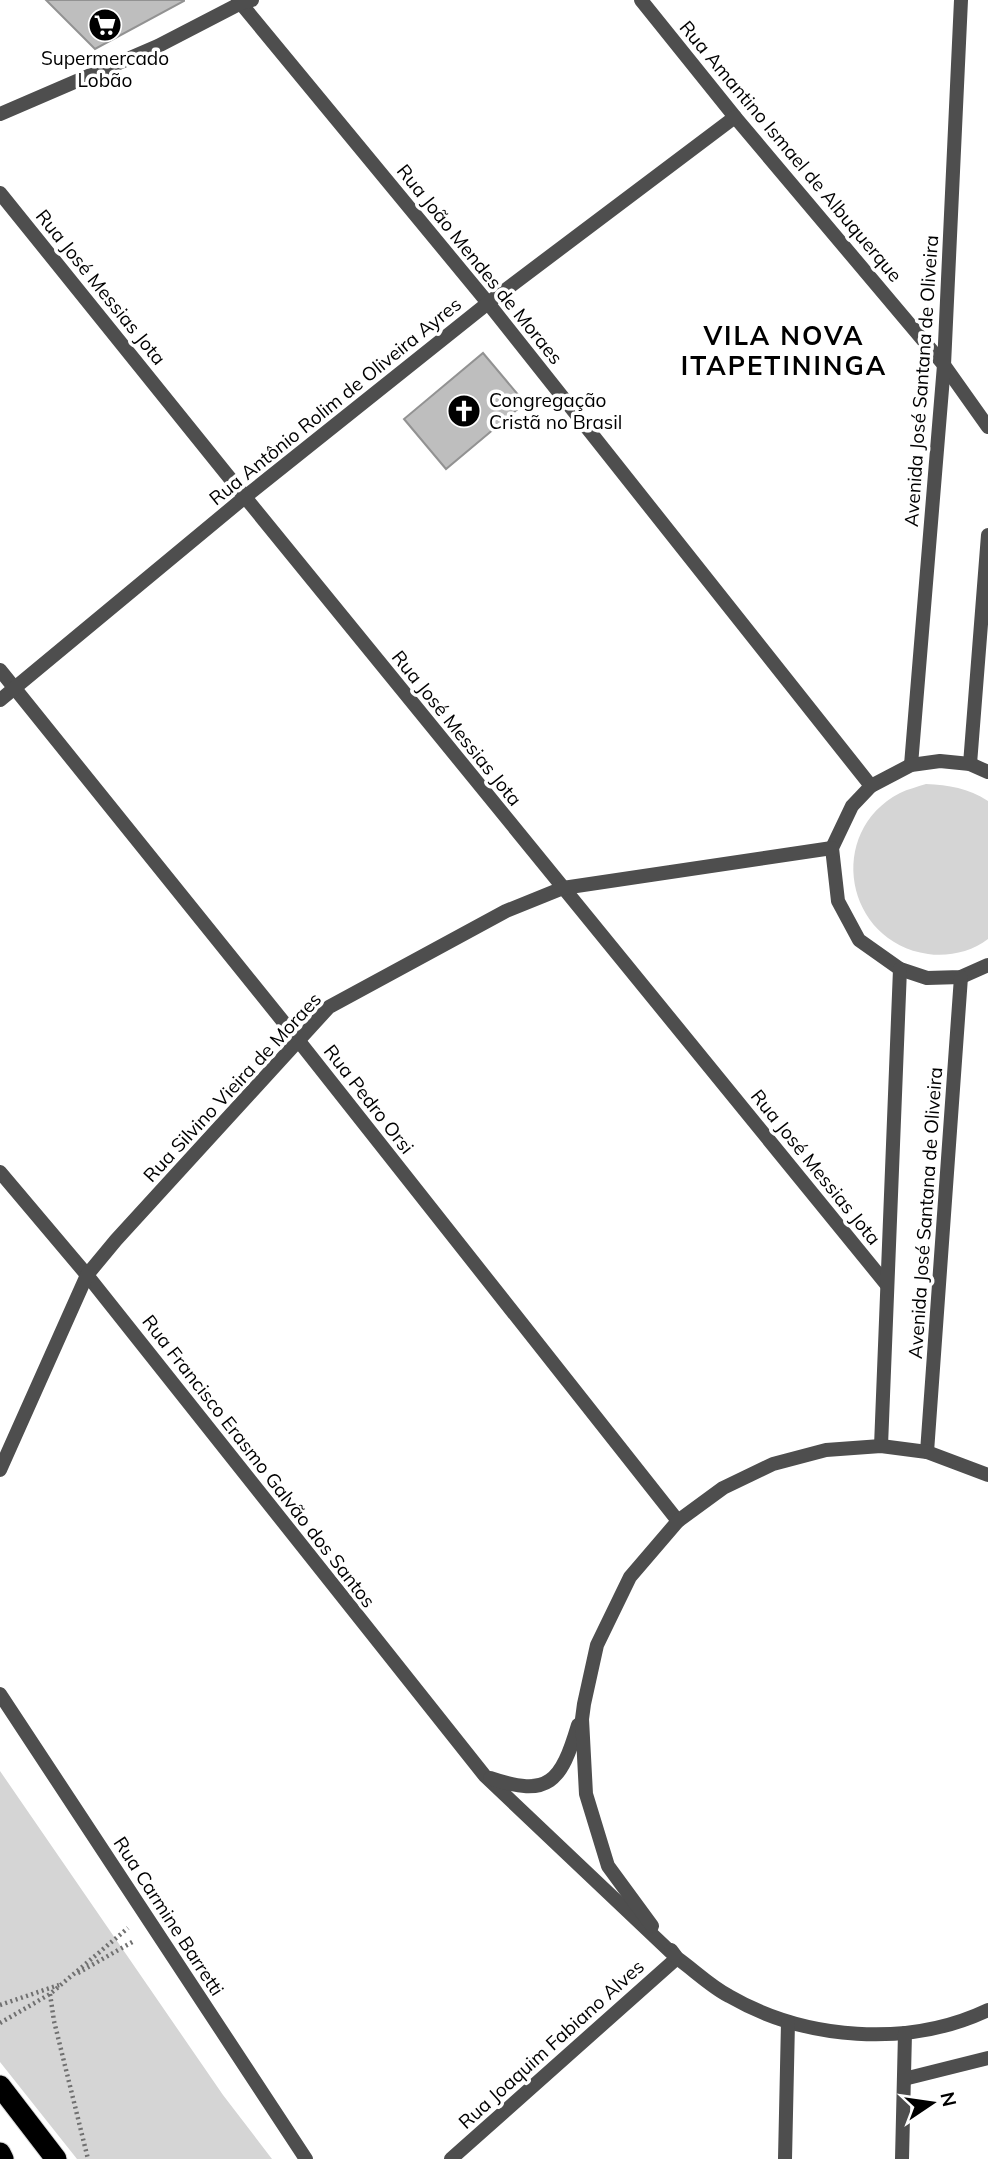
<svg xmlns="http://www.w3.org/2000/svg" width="988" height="2159" viewBox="0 0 988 2159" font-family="Mulish,sans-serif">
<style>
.green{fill:#d5d5d5}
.building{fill:#bebebe;stroke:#929292;stroke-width:2}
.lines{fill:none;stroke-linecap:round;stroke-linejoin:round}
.motorway-casing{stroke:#dbdbdb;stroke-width:23}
.path{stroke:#707070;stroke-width:4.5;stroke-dasharray:2 3.5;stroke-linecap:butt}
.minor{stroke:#4e4e4e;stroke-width:14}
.motorway{stroke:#000;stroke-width:21}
.labels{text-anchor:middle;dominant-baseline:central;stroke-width:7;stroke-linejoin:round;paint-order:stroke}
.poi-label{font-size:19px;fill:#000;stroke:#fff}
.street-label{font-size:19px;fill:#000;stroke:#fff}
.district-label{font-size:26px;font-weight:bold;letter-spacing:2px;fill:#000;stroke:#fff}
</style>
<rect width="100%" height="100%" fill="#fff"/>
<g class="green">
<path d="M926 784C949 785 968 788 988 801V939C971 952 948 957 928 954 845 942 825 832 900 793 908 789 917 787 926 784Z"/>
<path d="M0 1771 223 2095 272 2159H77L0 2062Z"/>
</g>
<g class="building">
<path d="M46 0H184V1L95 49Z"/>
<path d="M483 353 525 403 446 469 404 419Z"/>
</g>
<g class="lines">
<defs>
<g id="motorway">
<path d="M0 2086 56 2159"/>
<path d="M0 2153 3 2159"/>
</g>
</defs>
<use href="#motorway" class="motorway-casing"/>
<g class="path">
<path d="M78 1973 134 1941"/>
<path d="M50 1994 54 2021 88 2159"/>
<path d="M0 2005 59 1985"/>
<path d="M0 2023 50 1994 128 1928"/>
</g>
<g class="minor">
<path d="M238 0 488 303 871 786"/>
<path d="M641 0 735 117 944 365 988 427"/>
<path d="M0 114 158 46 241 3 252 0"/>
<path d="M0 193 245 497 887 1285"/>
<path d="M0 670 298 1040 678 1521"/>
<path d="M0 700 245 497 488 303 735 117"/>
<path d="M970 764 988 535"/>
<path d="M911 765 944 365 961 0"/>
<path d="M988 772 970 764 940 761 911 765 871 786 852 806 832 848 838 901 859 940 900 969 927 978 961 977 988 965"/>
<path d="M0 1172 87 1275 485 1776 677 1958 451 2159"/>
<path d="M881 1446 900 969"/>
<path d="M927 1452 961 977"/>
<path d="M0 1470 87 1275 116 1240 329 1007 506 911 563 888 832 848"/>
<path d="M0 1694 306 2159"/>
<path d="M490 1778C549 1798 561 1782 578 1725"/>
<path d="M652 1926 608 1866 586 1794 582 1719 584 1704 597 1645 630 1577 678 1521 723 1488 773 1464 826 1450 881 1446 927 1452 988 1475"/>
<path d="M671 1950 677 1958C694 1970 710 1986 729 1996 805 2040 908 2048 988 2010"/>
<path d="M904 2079 988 2058"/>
<path d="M785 2159 788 2022"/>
<path d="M902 2159 905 2033"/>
</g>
<use href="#motorway" class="motorway"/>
</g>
<defs>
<symbol id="supermarket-disc" viewBox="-11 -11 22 22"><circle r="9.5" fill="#000" stroke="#fff"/><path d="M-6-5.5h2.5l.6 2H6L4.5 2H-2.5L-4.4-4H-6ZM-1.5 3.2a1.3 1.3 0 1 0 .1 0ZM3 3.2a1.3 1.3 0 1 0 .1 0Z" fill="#fff"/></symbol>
<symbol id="church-disc" viewBox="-11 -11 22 22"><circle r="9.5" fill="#000" stroke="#fff"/><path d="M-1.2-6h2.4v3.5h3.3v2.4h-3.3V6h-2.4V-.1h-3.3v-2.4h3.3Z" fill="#fff"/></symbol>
</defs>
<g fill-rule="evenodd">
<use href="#supermarket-disc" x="86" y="6" width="38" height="38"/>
<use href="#church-disc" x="445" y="392" width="38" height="38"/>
</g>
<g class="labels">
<g class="poi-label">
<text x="105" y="58">Supermercado<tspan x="105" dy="22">Lobão</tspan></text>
<text x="489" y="400" text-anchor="start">Congregação<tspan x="489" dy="22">Cristã no Brasil</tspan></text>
</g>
<g class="street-label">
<text transform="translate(791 151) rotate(50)">Rua Amantino Ismael de Albuquerque</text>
<text transform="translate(480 264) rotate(51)">Rua João Mendes de Moraes</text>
<text transform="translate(101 287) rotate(51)">Rua José Messias Jota</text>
<text transform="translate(921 381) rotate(-86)">Avenida José Santana de Oliveira</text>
<text transform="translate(335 401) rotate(-39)">Rua Antônio Rolim de Oliveira Ayres</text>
<text transform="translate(457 728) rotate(51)">Rua José Messias Jota</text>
<text transform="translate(232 1087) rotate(-47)">Rua Silvino Vieira de Moraes</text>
<text transform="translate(369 1099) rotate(52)">Rua Pedro Orsi</text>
<text transform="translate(816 1167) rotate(51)">Rua José Messias Jota</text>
<text transform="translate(925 1213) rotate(-86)">Avenida José Santana de Oliveira</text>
<text transform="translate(259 1461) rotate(52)">Rua Francisco Erasmo Galvão dos Santos</text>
<text transform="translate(169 1916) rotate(57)">Rua Carmine Barretti</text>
<text transform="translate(551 2044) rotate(-42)">Rua Joaquim Fabiano Alves</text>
</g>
<g class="district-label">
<text x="784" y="335">VILA NOVA<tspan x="784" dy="30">ITAPETININGA</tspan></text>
</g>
</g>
<g transform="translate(932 2103) rotate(77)" stroke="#ffffff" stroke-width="5" paint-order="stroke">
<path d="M0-5L12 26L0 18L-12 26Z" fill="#000000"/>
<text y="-10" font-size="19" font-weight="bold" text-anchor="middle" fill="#000000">N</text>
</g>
</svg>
